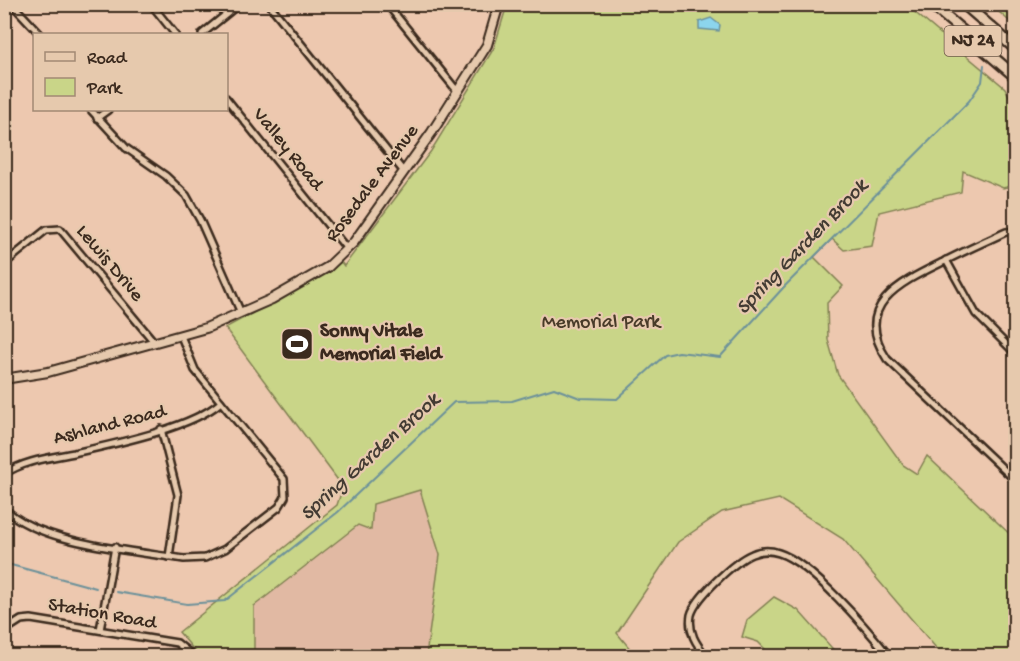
<svg xmlns="http://www.w3.org/2000/svg" width="1020" height="661" viewBox="0 0 1020 661" font-family="'Gochi Hand',sans-serif">
<style>
.built{fill:#e1b9a3}
.green{fill:#c9d588;stroke:#828053;stroke-width:1.5}
.water{fill:#8cd5ed;stroke:#6c919a;stroke-width:1.5}
.lines{fill:none;stroke-linecap:round;stroke-linejoin:round}
.stream{stroke:#6c919a;stroke-width:2}
.street-casing{stroke:#3b2a1e;stroke-width:10}
.secondary-casing{stroke:#3b2a1e;stroke-width:12}
.highway-casing{stroke:#3b2a1e;stroke-width:14}
.street{stroke:#e6c9ad;stroke-width:5}
.secondary{stroke:#e6c9ad;stroke-width:8}
.highway{stroke:#e6c9ad;stroke-width:9}
.labels{text-anchor:middle;dominant-baseline:central;stroke-width:4.5;stroke-linejoin:round;paint-order:stroke}
.shield{fill:#e6c9ad;stroke:#6e5a49;stroke-width:1.5}
.shield-label{font-size:18px;font-weight:bold;fill:#3b2a1e}
.street-label{font-size:20px;fill:#3b2a1e;stroke:#e6c9ad}
.park-label{font-size:20px;fill:#493b29;stroke:#e6c9ad}
.poi-label{font-size:20px;font-weight:bold;fill:#3b2a1e;stroke:#e6c9ad;text-anchor:start}
.water-label{font-size:21px;font-style:italic;fill:#433b33;stroke:#e6c9ad}
</style>
<rect width="100%" height="100%" fill="#edc8af"/>
<filter id="ink" filterUnits="userSpaceOnUse"><feTurbulence type="fractalNoise" baseFrequency=".0167" numOctaves="2"/><feDisplacementMap in="SourceGraphic" scale="12" xChannelSelector="R" yChannelSelector="G"/><feConvolveMatrix kernelMatrix="1 2 1 2 8 2 1 2 1" color-interpolation-filters="sRGB"/></filter>
<g filter="url(#ink)">
<path class="built" d="M420 490 440 555 426 656H254V606L358 525 372 504Z"/>
<g class="green">
<path d="M507 5H906L1005 88 1015 108V185L1003 188 963 171 961 192 879 212 872 246 844 250 832 239 814 257 843 286 827 303 828 340 838 375 903 465 917 474 927 456 1015 539V656H943L843 539 779 499 722 512 678 542 617 633 636 656H426L440 555 420 490 373 504 371 530 358 525 254 606V656H199L179 632 337 505 343 487 225 328 331 271 341 262 344 266 431 151 494 48Z"/>
<path d="M991 5H1015V26Z"/>
<path d="M774 597 798 610 839 656H792L784 651 772 656 758 642 742 637 747 620Z"/>
</g>
<path class="water" d="M711 18 720 25 719 31 699 29V22Z"/>
<g class="lines">
<g class="stream">
<path d="M1012 32 1016 26"/>
<path d="M4 560 11 565 96 588"/>
<path d="M116 592 187 604 225 601 338 512 454 402 512 401 554 388 580 398 617 399 665 355 679 352 720 357 783 288 969 101 982 82 984 65"/>
</g>
<defs>
<g id="street">
<path d="M12 4 40 34"/>
<path d="M151 4 175 34"/>
<path d="M269 4 404 172"/>
<path d="M387 4 458 92"/>
<path d="M202 34 239 4"/>
<path d="M226 98 347 249"/>
<path d="M91 110 126 148 166 176 186 195 200 220 241 313"/>
<path d="M97 118 108 110"/>
<path d="M1016 231 1006 232C985 242 964 251 943 262 902 282 851 305 887 359L1016 481"/>
<path d="M946 260 976 314 1016 354"/>
<path d="M4 264 46 230 60 229 155 343"/>
<path d="M161 429 178 495 169 557"/>
<path d="M4 474C26 460 49 458 74 453 114 444 192 428 221 402"/>
<path d="M4 508C39 544 134 551 184 559L205 558 225 549 279 507 285 497 284 479 195 370 181 336"/>
<path d="M100 630 115 547"/>
<path d="M4 631 21 620 31 619 177 643 193 656"/>
<path d="M706 656C696 644 688 632 691 615 696 597 735 561 752 554 761 550 770 550 779 553 811 563 868 630 889 656"/>
</g>
<path id="secondary" d="M4 379 48 372 206 328 272 299 328 267 354 242 432 132 487 45 499 4"/>
<g id="highway">
<path d="M931 4 1016 77"/>
<path d="M964 4 1016 49"/>
</g>
</defs>
<use href="#street" class="street-casing"/>
<use href="#secondary" class="secondary-casing"/>
<use href="#highway" class="highway-casing"/>
<use href="#street" class="street"/>
<use href="#secondary" class="secondary"/>
<use href="#highway" class="highway"/>
</g>
</g>
<defs>
<symbol id="stadium-square" viewBox="-11 -11 22 22"><rect x="-9" y="-9" width="18" height="18" rx="4" fill="#3b2a1e" stroke="#e6c9ad"/><path d="M0-5a6.5 5 0 1 0 0 10a6.5 5 0 1 0 0-10ZM-3.5-1.8h7v3.6h-7Z" fill="#fff"/></symbol>
</defs>
<g fill-rule="evenodd">
<use href="#stadium-square" x="278" y="325" width="38" height="38"/>
</g>
<g class="labels">
<rect class="shield" x="944.5" y="26" width="57" height="30" rx="4.5"/>
<g class="shield-label">
<text x="973" y="41">NJ 24</text>
</g>
<g class="street-label">
<text transform="translate(287 150) rotate(51)">Valley Road</text>
<text transform="translate(373 184) rotate(-53)">Rosedale Avenue</text>
<text transform="translate(109 264) rotate(50)">Lewis Drive</text>
<text transform="translate(110 426) rotate(-14)">Ashland Road</text>
<text transform="translate(102 615) rotate(10)">Station Road</text>
</g>
<g class="park-label">
<text x="601" y="323">Memorial Park</text>
</g>
<g class="poi-label">
<text x="320" y="332">Sonny Vitale<tspan x="320" dy="23">Memorial Field</tspan></text>
</g>
<g class="water-label">
<text transform="translate(803 248) rotate(-46)">Spring Garden Brook</text>
<text transform="translate(371 458) rotate(-42)">Spring Garden Brook</text>
</g>
</g>
<rect width="1020" height="661" fill="none" stroke="#e6c9ad" stroke-width="24"/>
<rect x="12" y="12" width="996" height="637" fill="none" stroke="#3b2a1e" stroke-width="2" filter="url(#ink)"/>
<rect x="33" y="33" width="195" height="78" fill="#e6c9ad" stroke="#a28974" stroke-width="1.5"/>
<rect x="45" y="52" width="30" height="9" fill="#e6c9ad" stroke="#a28974" stroke-width="1.5"/>
<text x="87" y="63" font-size="18" fill="#3b2a1e">Road</text>
<rect x="45" y="78" width="30" height="18" fill="#c9d588" stroke="#a28974" stroke-width="1.5"/>
<text x="87" y="93" font-size="18" fill="#3b2a1e">Park</text>
</svg>
